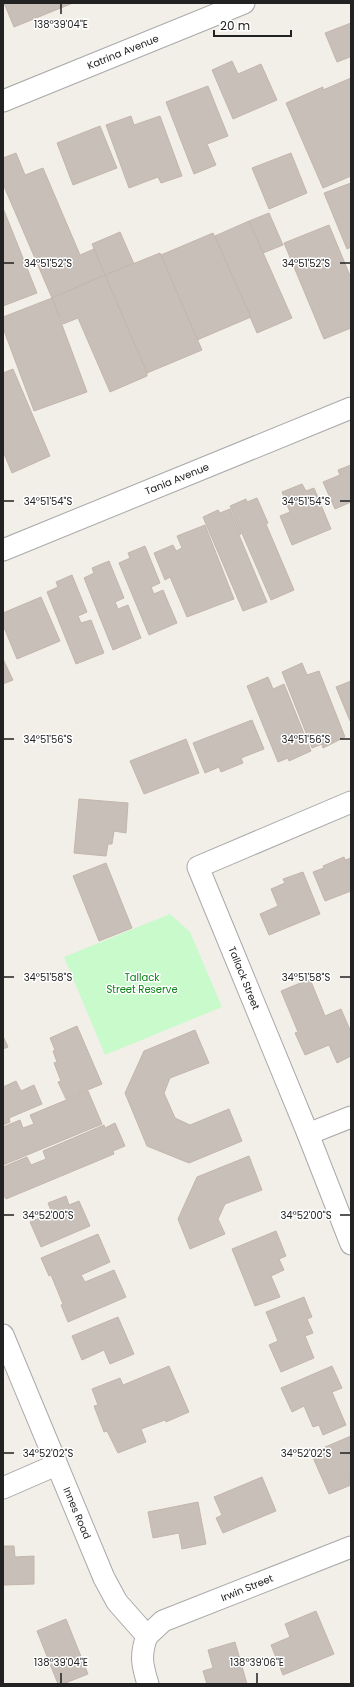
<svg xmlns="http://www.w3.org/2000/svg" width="354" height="1687" viewBox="0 0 354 1687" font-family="Poppins,sans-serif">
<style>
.park{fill:#c8facc}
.building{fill:#c7bfb8;stroke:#c4b6ab}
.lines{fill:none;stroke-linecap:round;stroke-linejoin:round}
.street-casing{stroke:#a9a9a9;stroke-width:23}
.street{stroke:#fff;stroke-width:21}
.ticks{fill:none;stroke:#222;stroke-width:1.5}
.labels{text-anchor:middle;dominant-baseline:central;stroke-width:3;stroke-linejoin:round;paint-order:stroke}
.street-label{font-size:10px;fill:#222;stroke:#fff}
.park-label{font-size:10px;fill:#0c8416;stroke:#fff}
.ticks-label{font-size:10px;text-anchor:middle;fill:#222;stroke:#fff;stroke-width:3;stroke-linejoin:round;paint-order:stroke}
</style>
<rect width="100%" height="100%" fill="#f2efe9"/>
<path class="park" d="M170 914 190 932 222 1007 105 1055 64 957Z"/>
<g class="building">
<path d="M4 3H73L14 27Z"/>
<path d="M351 23V58L350 57 337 62 325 33Z"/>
<path d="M232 61 238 74 261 64 277 100 233 119 212 70Z"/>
<path d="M351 78V176L323 188 286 103 323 87V90Z"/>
<path d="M208 86 228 136 207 144 216 165 194 174 166 102Z"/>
<path d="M131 116 134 125 160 116 182 176 161 183 158 177 129 188 106 125Z"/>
<path d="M100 126 117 168 73 185 57 143Z"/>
<path d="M16 153 25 175 43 168 80 255 94 249 105 275 52 298 3 184V158Z"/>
<path d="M291 153 307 193 269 209 252 168Z"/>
<path d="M351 183V247L347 249 324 193Z"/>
<path d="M3 208 37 293 3 306Z"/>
<path d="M269 213 283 245 263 253 249 221Z"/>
<path d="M249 221 292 318 257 333 215 236Z"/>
<path d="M329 225 351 278V328L324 339 284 243Z"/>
<path d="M120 232 134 264 105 275 92 244Z"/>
<path d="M213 233 251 317 197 340 161 255Z"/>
<path d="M160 253 202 350 147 373 105 275Z"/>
<path d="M105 275 147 373V376L110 392 78 318 63 324 52 298Z"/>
<path d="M52 298 87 392 34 411 3 328V317Z"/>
<path d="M13 369 50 456 12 473 3 451V373Z"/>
<path d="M351 465V502L335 509 323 482 340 475 338 470Z"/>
<path d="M302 484 306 491 314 488 331 529 292 545 280 516 290 512 282 492Z"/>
<path d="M257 498 268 523 266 524 294 590 271 600 230 506 246 499 247 502Z"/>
<path d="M230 509 241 534 239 535 267 602 243 611 203 517 218 510 220 513Z"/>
<path d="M205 525 234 599 187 617 170 577 165 580 154 553 173 545 176 551 182 548 177 536Z"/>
<path d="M145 546 160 583 151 587 154 594 163 590 177 623 149 635 119 563 130 558 128 553Z"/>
<path d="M109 561 124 598 115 602 118 609 128 605 141 638 113 650 84 578 94 573 92 568Z"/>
<path d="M72 575 87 612 78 616 81 623 91 620 104 653 76 664 47 592 58 587 56 582Z"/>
<path d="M41 597 60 641 17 659 3 625V613Z"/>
<path d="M3 659 13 680 3 684Z"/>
<path d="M302 663 307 675 319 671 345 737 323 748 322 744 312 748 282 672Z"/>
<path d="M268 677 273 689 284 684 311 751 289 761 288 758 278 762 247 686Z"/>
<path d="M351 681V720L350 721 336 687Z"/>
<path d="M252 720 264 749 241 758 243 763 221 772 219 767 205 773 193 743Z"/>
<path d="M186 739 199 773 144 794 130 761Z"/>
<path d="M79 799 128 803 126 833 114 831 112 844H108L106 856 74 853Z"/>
<path d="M344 857 345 860 351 858V891L325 901 313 872 324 868 323 866Z"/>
<path d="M106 863 132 928 99 941 73 876Z"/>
<path d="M303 872 320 914 269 935 260 914 278 906 271 889 285 883 283 879Z"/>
<path d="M310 979 325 1016 341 1009 351 1032V1056L337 1063 329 1045 305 1055 295 1033 298 1032 281 991Z"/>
<path d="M77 1026 102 1084 66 1099 58 1082 61 1081 54 1063 57 1062 53 1051 55 1050 50 1038Z"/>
<path d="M195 1030 209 1063 170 1078 164 1093 175 1118 190 1125 229 1109 242 1141 189 1163 147 1146 125 1093 144 1051Z"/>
<path d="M3 1036 8 1047 3 1049Z"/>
<path d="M16 1081 21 1091 34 1085 42 1104 9 1118 10 1122 3 1125V1087Z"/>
<path d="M88 1091 102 1124 3 1165V1127L20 1120 23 1128 34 1124 30 1115Z"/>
<path d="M115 1123 125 1146 113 1151 114 1154 6 1199 3 1194V1167L27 1157 31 1165 46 1159 43 1151 104 1125 105 1128Z"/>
<path d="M249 1156 262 1190 225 1204 218 1219 225 1234 190 1249 178 1219 197 1177Z"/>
<path d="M66 1196 69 1205 79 1201 90 1226 41 1247 30 1222 52 1213 48 1203Z"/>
<path d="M276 1231 286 1256 279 1259 284 1270 271 1276 280 1297 255 1306 232 1249Z"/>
<path d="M98 1234 110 1262 81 1275 85 1282 114 1270 126 1297 68 1322 61 1305 63 1304 51 1275 49 1276 41 1258Z"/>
<path d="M304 1297 312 1317 307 1319 313 1333 305 1336 314 1358 281 1372 269 1345 278 1341 266 1312Z"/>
<path d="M118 1317 134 1354 110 1364 104 1350 82 1360 72 1336Z"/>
<path d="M169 1366 189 1412 166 1422 165 1420 141 1429 146 1442 118 1453 107 1431 104 1432 94 1406 98 1405 92 1389 120 1378 123 1385Z"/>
<path d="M332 1366 342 1388 332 1392 346 1425 323 1435 319 1425 313 1427 304 1406 292 1412 281 1388Z"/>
<path d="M351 1436V1474L349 1475 351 1485 329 1494 311 1453Z"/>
<path d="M262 1477 276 1511 223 1533 216 1518 222 1515 214 1497Z"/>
<path d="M198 1502 206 1544 182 1549 179 1533 153 1538 148 1512Z"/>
<path d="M3 1546H14L15 1557 34 1556V1584L3 1585Z"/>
<path d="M316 1611 334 1654 283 1675 271 1645 290 1637 285 1624Z"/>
<path d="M66 1619 88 1674 63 1684H58L37 1631Z"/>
<path d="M235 1642 247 1684H207L203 1671 213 1668 208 1650Z"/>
</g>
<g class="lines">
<defs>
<g id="street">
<path d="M3 101 244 3"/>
<path d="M3 550 351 408"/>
<path d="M351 802 198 867 308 1134 351 1244"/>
<path d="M308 1134 351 1117"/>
<path d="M3 1335 104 1578 117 1602 147 1636C140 1655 142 1665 148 1684"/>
<path d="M3 1488 56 1465"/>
<path d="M147 1636 163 1621 351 1547"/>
</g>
</defs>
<use href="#street" class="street-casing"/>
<use href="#street" class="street"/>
</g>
<path class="ticks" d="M61 4V14M4 263H14M340 263H350M4 501H14M340 501H350M4 739H14M340 739H350M4 977H14M340 977H350M4 1215H14M340 1215H350M4 1453H14M340 1453H350M61 1673V1683M257 1673V1683"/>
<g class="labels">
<g class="street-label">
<text transform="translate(123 52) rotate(-22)">Katrina Avenue</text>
<text transform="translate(177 479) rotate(-22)">Tania Avenue</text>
<text transform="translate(244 978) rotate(68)">Tallack Street</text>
<text transform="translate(77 1513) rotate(67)">Innes Road</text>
<text transform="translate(247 1588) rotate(-22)">Irwin Street</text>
</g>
<g class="park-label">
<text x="142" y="977">Tallack<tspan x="142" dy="12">Street Reserve</tspan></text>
</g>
</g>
<g class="ticks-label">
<text x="61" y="28">138°39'04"E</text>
<text x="48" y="267">34°51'52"S</text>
<text x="306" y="267">34°51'52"S</text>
<text x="48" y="505">34°51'54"S</text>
<text x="306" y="505">34°51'54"S</text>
<text x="48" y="743">34°51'56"S</text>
<text x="306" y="743">34°51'56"S</text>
<text x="48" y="981">34°51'58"S</text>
<text x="306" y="981">34°51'58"S</text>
<text x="48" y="1219">34°52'00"S</text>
<text x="306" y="1219">34°52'00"S</text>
<text x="48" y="1457">34°52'02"S</text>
<text x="306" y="1457">34°52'02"S</text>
<text x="61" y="1666">138°39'04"E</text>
<text x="257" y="1666">138°39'06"E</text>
</g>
<rect width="354" height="1687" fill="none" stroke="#222222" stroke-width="8"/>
<path d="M214 30v6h77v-6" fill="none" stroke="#222222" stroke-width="2"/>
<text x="220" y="30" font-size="12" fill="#222222" stroke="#ffffff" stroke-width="3" paint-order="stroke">20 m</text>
</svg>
